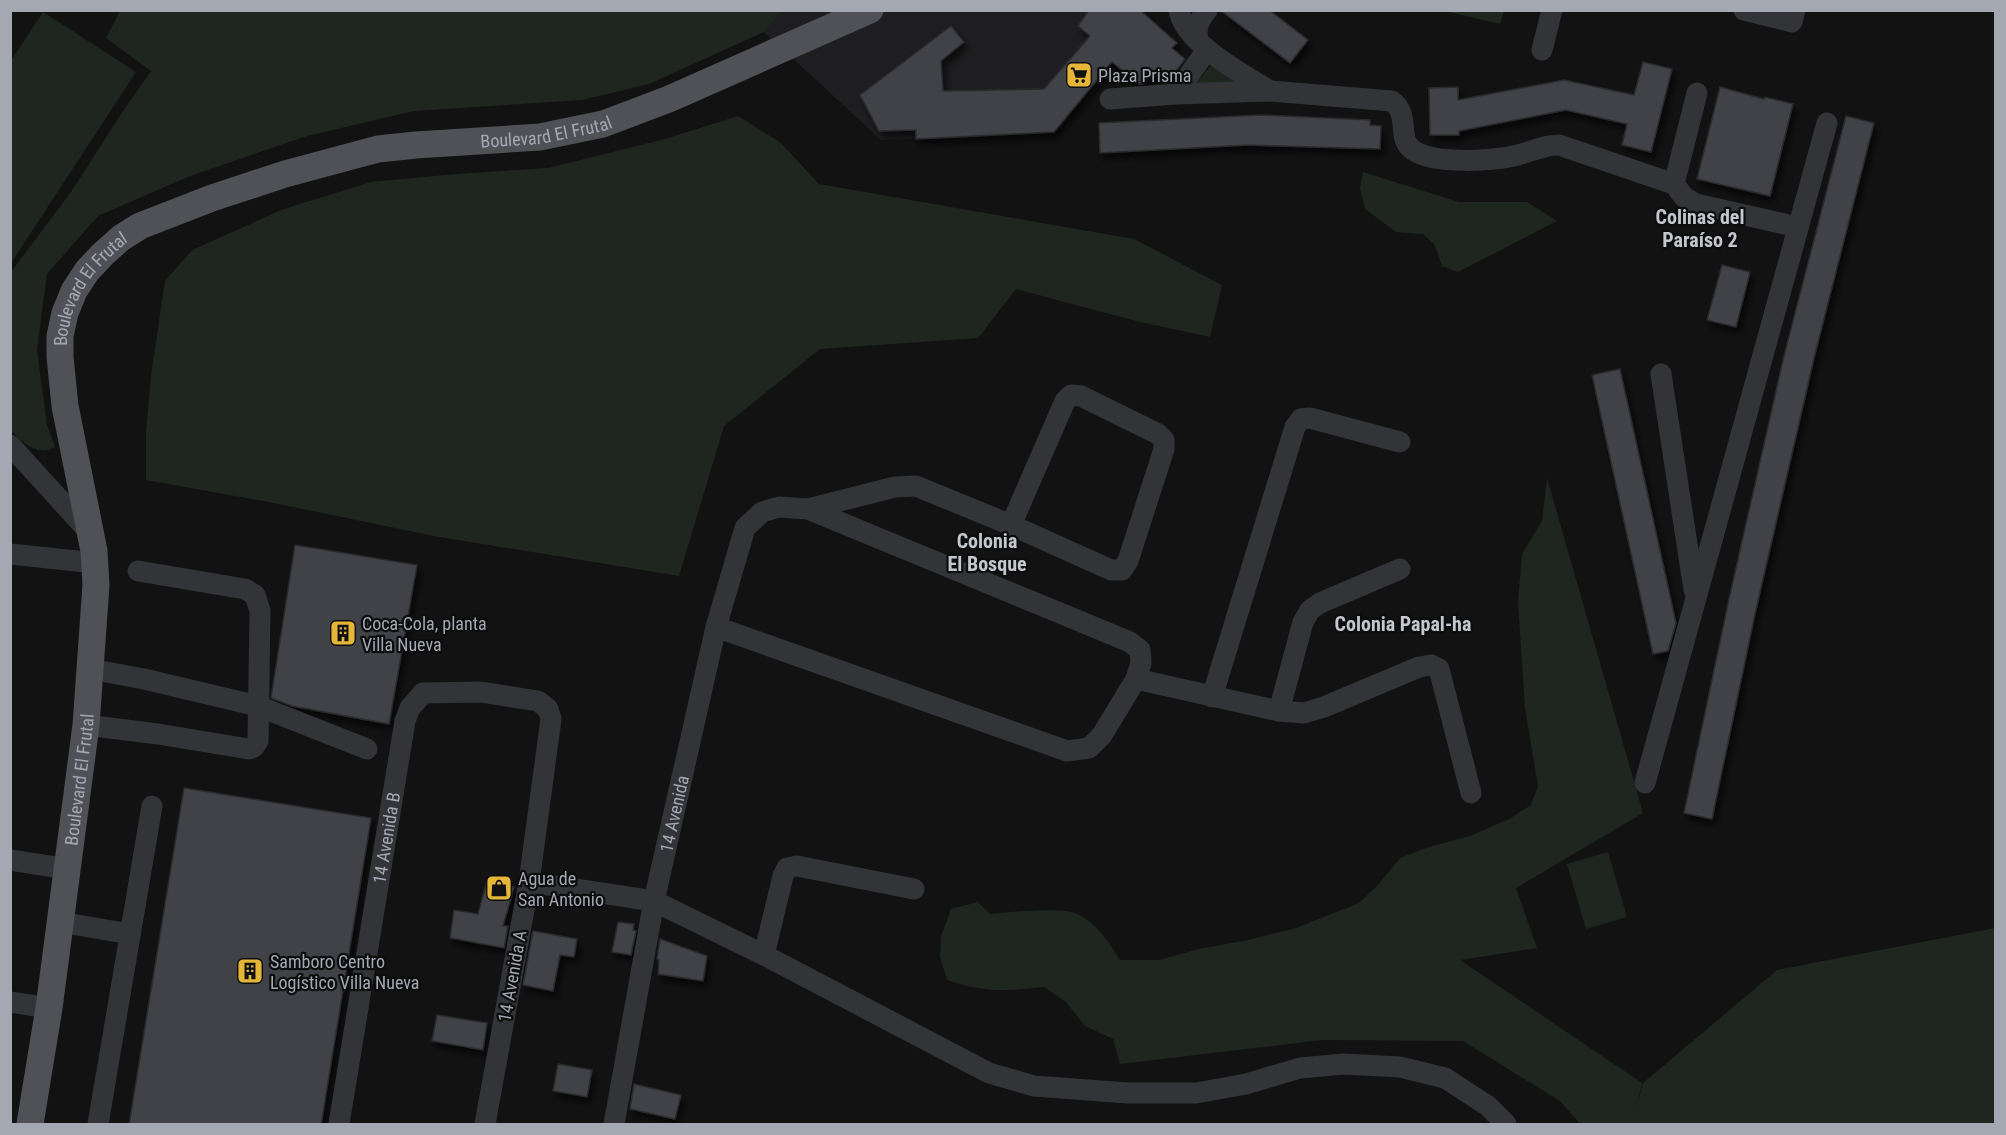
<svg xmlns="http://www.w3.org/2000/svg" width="2006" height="1135" viewBox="0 0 2006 1135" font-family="'Roboto Condensed',sans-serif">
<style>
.built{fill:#1e1e20}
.green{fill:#1f2620}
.building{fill:#414246;stroke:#2c2c2f;stroke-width:1.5;filter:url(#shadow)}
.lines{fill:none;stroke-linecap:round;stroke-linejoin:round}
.minor{stroke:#333438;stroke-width:21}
.major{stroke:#4f5157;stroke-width:27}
.labels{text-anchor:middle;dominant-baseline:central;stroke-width:4.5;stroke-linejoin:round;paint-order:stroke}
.poi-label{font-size:18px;fill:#a4a8b3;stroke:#0d0d0e;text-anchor:start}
.street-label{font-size:18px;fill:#a4a8b3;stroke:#0d0d0e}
.neighbourhood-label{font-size:20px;font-weight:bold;fill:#c5c7cf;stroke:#0d0d0e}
</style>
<defs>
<filter id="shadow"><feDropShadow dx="3.5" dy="6" stdDeviation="3" flood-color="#0009"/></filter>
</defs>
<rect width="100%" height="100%" fill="#121213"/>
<path class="built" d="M782 10H1143L1137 18 1144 23 1054 132 881 140 764 32Z"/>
<g class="green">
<path d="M120 11H782L764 32 649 84 582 100 414 111 307 136 190 176 98 216 47 274 37 350 47 425 55 447C38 457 22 443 11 430V272L71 192 119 117 151 71 106 38Z"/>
<path d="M1445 11 1504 10V11L1500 24Z"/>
<path d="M43 12 136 72 11 263V61Z"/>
<path d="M1212 64 1240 84H1195Z"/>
<path d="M738 116 781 143 819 184 1134 239 1222 285 1210 337 1140 322 1016 289 978 338 820 349 724 426 679 576 434 536 269 502 146 480V432L151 376 165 281 192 250 284 209 371 182 456 174 548 168 665 139Z"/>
<path d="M1363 172 1459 202H1527L1557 221 1458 272 1442 266 1435 245 1423 234 1396 232 1365 209 1360 188Z"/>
<path d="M1547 478 1643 813 1516 888 1537 948 1460 960 1642 1083 1636 1111 1643 1083 1777 970 1995 928V1124H1580L1560 1101 1463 1041 1322 1040 1120 1064 1113 1039 1085 1026 1066 1002 1044 987C1004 991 986 993 947 980L940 957 941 937 951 909 978 902 990 914C1006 912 1063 907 1075 913 1096 922 1109 942 1120 960H1159L1199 949 1248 940 1296 928 1359 903 1379 884 1400 858 1429 847 1470 836 1509 819 1531 805 1538 786 1525 708 1518 602 1522 554 1542 521Z"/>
<path d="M1608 852 1627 917 1586 929 1567 864Z"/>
</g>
<g class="building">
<path d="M1089 10H1140L1177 43 1172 48 1185 59 1171 78 1161 70 1155 78 1151 75 1143 84H1139L1112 62 1054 132 916 139V130L879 131 860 95 951 26 964 42 941 61 943 91 1044 89 1090 36 1078 26Z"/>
<path d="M1220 10H1269L1308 40 1290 63Z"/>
<path d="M1643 62 1672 69 1651 152 1622 145 1627 124 1566 110 1459 131V135H1430L1429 88 1458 87V100L1564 80 1634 95Z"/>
<path d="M1720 87 1764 99 1765 97 1793 104 1770 196 1697 179Z"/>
<path d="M1261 115 1370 120V125L1381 126 1380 149 1248 145 1100 153 1099 123Z"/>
<path d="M1846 116 1874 123 1815 354 1755 614 1712 819 1684 813 1729 599 1784 356Z"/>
<path d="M1722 265 1750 272 1736 327 1707 320Z"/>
<path d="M1620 369 1676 623 1668 651 1653 654 1592 375Z"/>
<path d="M295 545 417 565 389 724 292 706 271 698Z"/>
<path d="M184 788 371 818 321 1125H129Z"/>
<path d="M487 881 514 887 503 926H508L504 948 450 938 454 910 478 914Z"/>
<path d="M618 922 634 924 633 930 636 931 631 955 612 952Z"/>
<path d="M533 931 577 939 574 957 560 955 553 991 523 985Z"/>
<path d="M660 939 707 956 703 981 658 974 659 960 657 959Z"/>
<path d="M437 1015 487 1023 483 1050 432 1041Z"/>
<path d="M558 1064 592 1070 587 1097 553 1091Z"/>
<path d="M634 1084 681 1095 675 1119 630 1109Z"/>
</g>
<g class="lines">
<g class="minor">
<path d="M1179 10C1184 43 1243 74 1270 91"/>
<path d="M1744 10 1792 22 1795 10"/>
<path d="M1198 39C1195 28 1200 18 1207 10"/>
<path d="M1542 50 1552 10"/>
<path d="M1175 94 1207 50"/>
<path d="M1110 99 1175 94 1270 91 1392 101C1411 115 1396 139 1413 150 1434 165 1494 161 1518 155 1533 151 1544 145 1559 145L1674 184 1684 197 1696 204 1798 227"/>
<path d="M1674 184 1697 93"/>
<path d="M1661 374 1694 590"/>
<path d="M10 445 91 534"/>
<path d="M808 509 895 487 916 486 1011 525 1111 570H1122L1128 561 1164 449V440L1158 434 1081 396 1071 395 1065 401 1011 525"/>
<path d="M10 554 96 563"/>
<path d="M90 669 144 679 258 706 367 749"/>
<path d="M1136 679 1279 711 1304 713 1324 707 1419 667 1431 665 1439 669 1471 793"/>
<path d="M1212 697 1295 427 1301 419 1310 418 1400 442"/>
<path d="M1279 711 1303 622 1310 610 1320 603 1400 569"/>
<path d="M86 725 158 734 249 749 254 747 258 741 260 611 255 595 245 589 138 571"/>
<path d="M1645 783 1827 123"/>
<path d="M10 860 68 869"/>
<path d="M529 882 654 901 764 955 989 1073 1034 1086 1128 1093H1196L1246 1084 1300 1068 1344 1064 1400 1067 1445 1078 1488 1106 1506 1124"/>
<path d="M60 922 130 934"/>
<path d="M764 955 783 876 787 868 797 866 914 889"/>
<path d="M10 1002 49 1008"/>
<path d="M98 1124 152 806"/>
<path id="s1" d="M339 1124 405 721 410 708 423 693 481 692 538 701 548 709 551 719 529 882 485 1124"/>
<path id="s2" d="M614 1124 654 901 716 627 745 528 762 512 779 507 808 509 1130 642 1140 650 1141 663 1136 679 1102 735 1089 748 1067 751 716 627"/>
</g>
<path class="major" id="s3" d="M30 1124 49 1008 86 725 96 585 94 551 65 406 60 357V336L65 313 74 291 87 271 103 254 121 238 140 226 212 198 285 174 378 149 416 145 540 137 603 124 669 99 870 10"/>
</g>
<defs>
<symbol id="supermarket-square" viewBox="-11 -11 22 22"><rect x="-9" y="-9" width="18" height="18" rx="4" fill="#e5b638" stroke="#0d0d0e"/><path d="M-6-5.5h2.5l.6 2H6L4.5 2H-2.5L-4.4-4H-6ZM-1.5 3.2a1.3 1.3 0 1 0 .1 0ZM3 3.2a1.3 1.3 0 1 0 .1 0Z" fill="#111"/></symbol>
<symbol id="building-square" viewBox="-11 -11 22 22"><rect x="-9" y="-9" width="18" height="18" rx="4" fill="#e5b638" stroke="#0d0d0e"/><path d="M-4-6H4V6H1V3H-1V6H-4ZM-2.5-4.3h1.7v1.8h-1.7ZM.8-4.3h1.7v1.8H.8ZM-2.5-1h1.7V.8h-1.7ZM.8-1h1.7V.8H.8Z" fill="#111"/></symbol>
<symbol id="shop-square" viewBox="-11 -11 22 22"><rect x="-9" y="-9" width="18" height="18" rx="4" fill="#e5b638" stroke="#0d0d0e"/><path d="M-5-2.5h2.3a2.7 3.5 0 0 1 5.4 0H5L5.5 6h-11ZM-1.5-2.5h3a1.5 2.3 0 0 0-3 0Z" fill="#111"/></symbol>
</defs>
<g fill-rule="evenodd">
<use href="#supermarket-square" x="1064" y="60" width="30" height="30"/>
<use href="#building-square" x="328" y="618" width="30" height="30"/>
<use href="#shop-square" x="484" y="873" width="30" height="30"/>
<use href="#building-square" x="235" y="956" width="30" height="30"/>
</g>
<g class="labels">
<g class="poi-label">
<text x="1098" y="75">Plaza Prisma</text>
<text x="362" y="623">Coca-Cola, planta<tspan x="362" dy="21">Villa Nueva</tspan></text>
<text x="518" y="878">Agua de<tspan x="518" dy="21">San Antonio</tspan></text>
<text x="270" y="961">Samboro Centro<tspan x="270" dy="21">Logístico Villa Nueva</tspan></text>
</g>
<g class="street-label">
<text stroke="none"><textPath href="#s3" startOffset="1356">Boulevard El Frutal</textPath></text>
<text stroke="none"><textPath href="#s3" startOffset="852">Boulevard El Frutal</textPath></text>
<text stroke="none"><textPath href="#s3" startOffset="348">Boulevard El Frutal</textPath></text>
<text stroke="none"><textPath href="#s2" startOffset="316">14 Avenida</textPath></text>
<text stroke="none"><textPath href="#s1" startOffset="290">14 Avenida B</textPath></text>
<text transform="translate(512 976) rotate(-80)">14 Avenida A</text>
</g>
<g class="neighbourhood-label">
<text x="1700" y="217">Colinas del<tspan x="1700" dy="23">Paraíso 2</tspan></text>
<text x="987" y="541">Colonia<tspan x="987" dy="23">El Bosque</tspan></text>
<text x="1403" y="624">Colonia Papal-ha</text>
</g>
</g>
<rect width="2006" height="1135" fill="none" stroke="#a4a8b3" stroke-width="24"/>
</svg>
